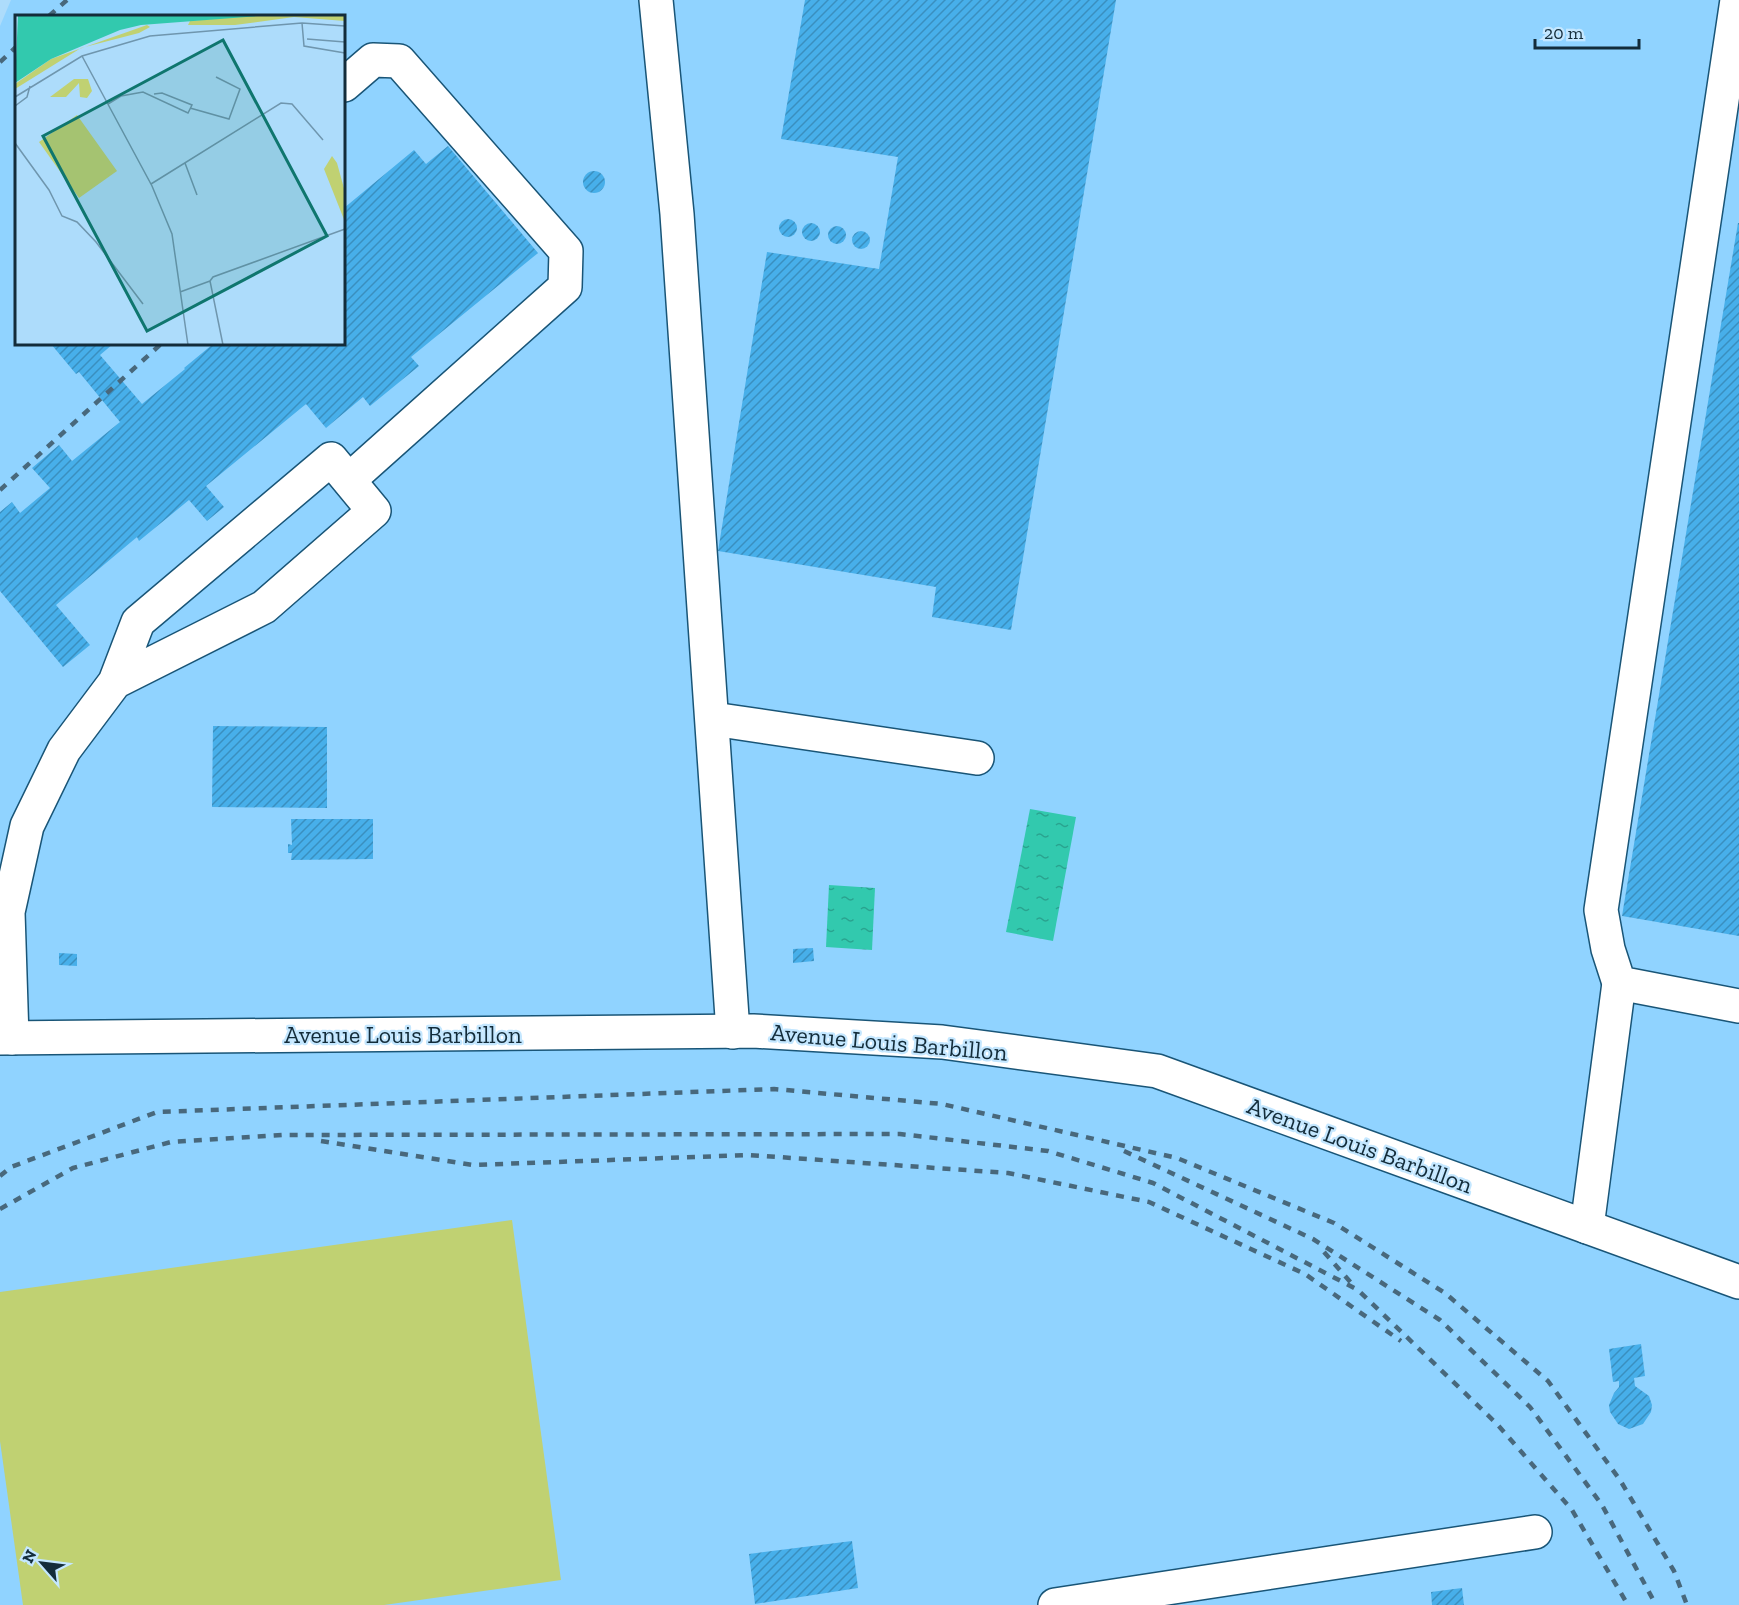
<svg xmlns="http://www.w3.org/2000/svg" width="1739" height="1605" viewBox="0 0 1739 1605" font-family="'Zilla Slab',serif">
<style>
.built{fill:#90d3ff;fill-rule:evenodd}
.park{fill:#c0d172}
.water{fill:url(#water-ripples)}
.building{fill:url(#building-hatch)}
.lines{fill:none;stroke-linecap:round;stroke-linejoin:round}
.minor-casing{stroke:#195577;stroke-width:36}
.minor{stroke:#fff;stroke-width:33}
.rail{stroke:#48687c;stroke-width:4.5;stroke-dasharray:8 8;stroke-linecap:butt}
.labels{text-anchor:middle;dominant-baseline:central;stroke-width:4.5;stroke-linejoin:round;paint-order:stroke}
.street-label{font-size:24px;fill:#132c3a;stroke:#c4e7ff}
.inset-road{fill:none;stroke:#6f96ae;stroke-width:1.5}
.view{fill:#0f766e;fill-opacity:0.15;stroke:#0f766e;stroke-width:3}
.inset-edge{fill:none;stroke:#132c3a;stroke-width:3}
</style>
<defs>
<pattern id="water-ripples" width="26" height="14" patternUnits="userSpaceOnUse" patternTransform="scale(1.5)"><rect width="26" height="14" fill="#32c9ae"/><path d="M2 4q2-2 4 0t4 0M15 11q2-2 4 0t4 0" fill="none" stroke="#29a38f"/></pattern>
<pattern id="building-hatch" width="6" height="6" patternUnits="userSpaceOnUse" patternTransform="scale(1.5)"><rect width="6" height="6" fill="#47afea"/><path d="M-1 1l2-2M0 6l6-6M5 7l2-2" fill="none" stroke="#3a8fbf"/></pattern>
</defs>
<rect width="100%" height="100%" fill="#addcfb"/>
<path class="built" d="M11 0H1739V1605H0V26ZM16 16H344V344H16Z"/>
<path class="park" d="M512 1220 561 1580 384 1605H23L0 1441V1292Z"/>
<g class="water">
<path d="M1030 809 1076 817 1053 941 1006 932Z"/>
<path d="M829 885 875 888 872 950 826 947Z"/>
</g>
<g class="building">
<path d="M805 0H1116L1011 630 932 617 936 587 718 551 767 252 879 269 898 157 781 139Z"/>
<path d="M448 146 538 253 411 357 419 366 370 406 363 397 326 428 306 404 206 486 224 507 207 521 189 500 139 541 137 537 56 605 90 645 63 667 0 591V512L12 502 20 513 50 488 32 468 59 445 72 461 120 422 79 372 76 374 51 344H113L100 355 142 404 185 369 184 368 213 344H344V208L414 150 426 164Z"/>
<circle cx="594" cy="182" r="11"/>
<circle cx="788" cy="228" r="9"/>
<circle cx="811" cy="232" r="9"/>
<path d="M1738 223H1739V936L1622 916Z"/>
<circle cx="837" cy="235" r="9"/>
<circle cx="861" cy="240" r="9"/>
<path d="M213 726 327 727V808L212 807Z"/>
<path d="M291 819H373V859L291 860 292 853H288V844L292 845Z"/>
<path d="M813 948 814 961 793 963V949Z"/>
<path d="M59 953 77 954V966L59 965Z"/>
<path d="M1641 1344 1645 1376 1634 1378 1635 1386 1649 1396 1652 1405 1651 1412 1643 1424 1629 1429 1618 1424 1610 1412 1609 1405 1614 1393 1619 1387V1381L1613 1382 1609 1349Z"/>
<path d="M852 1541 858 1588 755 1604 749 1554Z"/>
<path d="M1462 1588 1464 1605H1432L1431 1592Z"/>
</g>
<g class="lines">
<defs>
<g id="minor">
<path d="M656 0 677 214 733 1032"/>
<path d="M1737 0 1601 910 1608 949 1619 983 1739 1006"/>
<path d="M344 85 373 60 399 61 566 251 565 287 349 480"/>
<path d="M713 719 977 758"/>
<path d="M0 1038 753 1031 942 1042 1157 1071 1739 1282"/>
<path d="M12 1038 8 912 27 826 64 750 115 682 264 607 374 511 331 459 138 622 115 682"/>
<path d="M1587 1227 1619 983"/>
<path d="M1055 1605 1535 1532"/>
</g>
</defs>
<use href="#minor" class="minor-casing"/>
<use href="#minor" class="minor"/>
<g class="rail">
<path d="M49 16 67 0"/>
<path d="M0 62 16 47"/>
<path d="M0 490 161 344"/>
<path d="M321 1141 473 1165 749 1155 1008 1173 1149 1202 1305 1274 1401 1341"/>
<path d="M1124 1151 1313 1239 1440 1320 1530 1407 1602 1505 1656 1605"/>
<path d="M0 1176 11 1167 157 1112 774 1089 942 1104 1177 1158 1334 1223 1445 1293 1548 1381 1620 1480 1674 1571 1687 1605"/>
<path d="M0 1209 73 1168 171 1142 282 1135 900 1134 1048 1151 1153 1183 1358 1290 1497 1424 1572 1510 1628 1605"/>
<path d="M1324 1252 1352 1284"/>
</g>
</g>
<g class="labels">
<g class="street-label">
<text x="403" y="1034">Avenue Louis Barbillon</text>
<text transform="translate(889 1042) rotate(5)">Avenue Louis Barbillon</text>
<text transform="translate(1360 1145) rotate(20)">Avenue Louis Barbillon</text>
</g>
</g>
<g transform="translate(15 15)">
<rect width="330" height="330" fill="#addcfb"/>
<path d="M239 0H330V6L279 2 220 10H173L175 6ZM132 10 135 12 124 18 66 33 0 74V69L36 44ZM59 64H73L77 76 72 83 65 82 64 68 51 82H35ZM317 141 322 148 330 177V207L309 154Z" fill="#c0d172"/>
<path d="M62 100 102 156 64 183 24 127Z" fill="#c0d172"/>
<path d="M3 0H256L126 10 105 15 36 44 0 68Z" fill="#32c9ae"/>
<path class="inset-road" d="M287 8 289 31 330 38M292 24 330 27M67 41 137 171 157 219 173 330M0 82 67 41 135 21 287 8 330 11M93 89 106 81 128 77 173 98 177 90 147 78 139 79M0 91 12 82 15 71M175 93 214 104 225 74 201 62M0 128 34 175 47 201 62 207 81 227 128 289M170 148 182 180M136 169 266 88 277 89 308 125M165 277 195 266M208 330 195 266 198 262 330 214"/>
<path class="view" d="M208 25 312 221 132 316 28 121Z"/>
<rect width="330" height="330" class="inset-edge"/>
</g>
<g transform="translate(42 1563) rotate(298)" stroke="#c4e7ff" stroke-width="4.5" paint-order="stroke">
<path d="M0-4.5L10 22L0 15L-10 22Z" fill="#132c3a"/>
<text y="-9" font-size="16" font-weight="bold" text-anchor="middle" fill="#132c3a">N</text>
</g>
<path d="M1535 39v9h104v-9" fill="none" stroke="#132c3a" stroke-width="3"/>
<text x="1544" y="39" font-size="18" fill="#132c3a" stroke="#c4e7ff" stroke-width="4.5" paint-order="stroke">20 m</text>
</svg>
